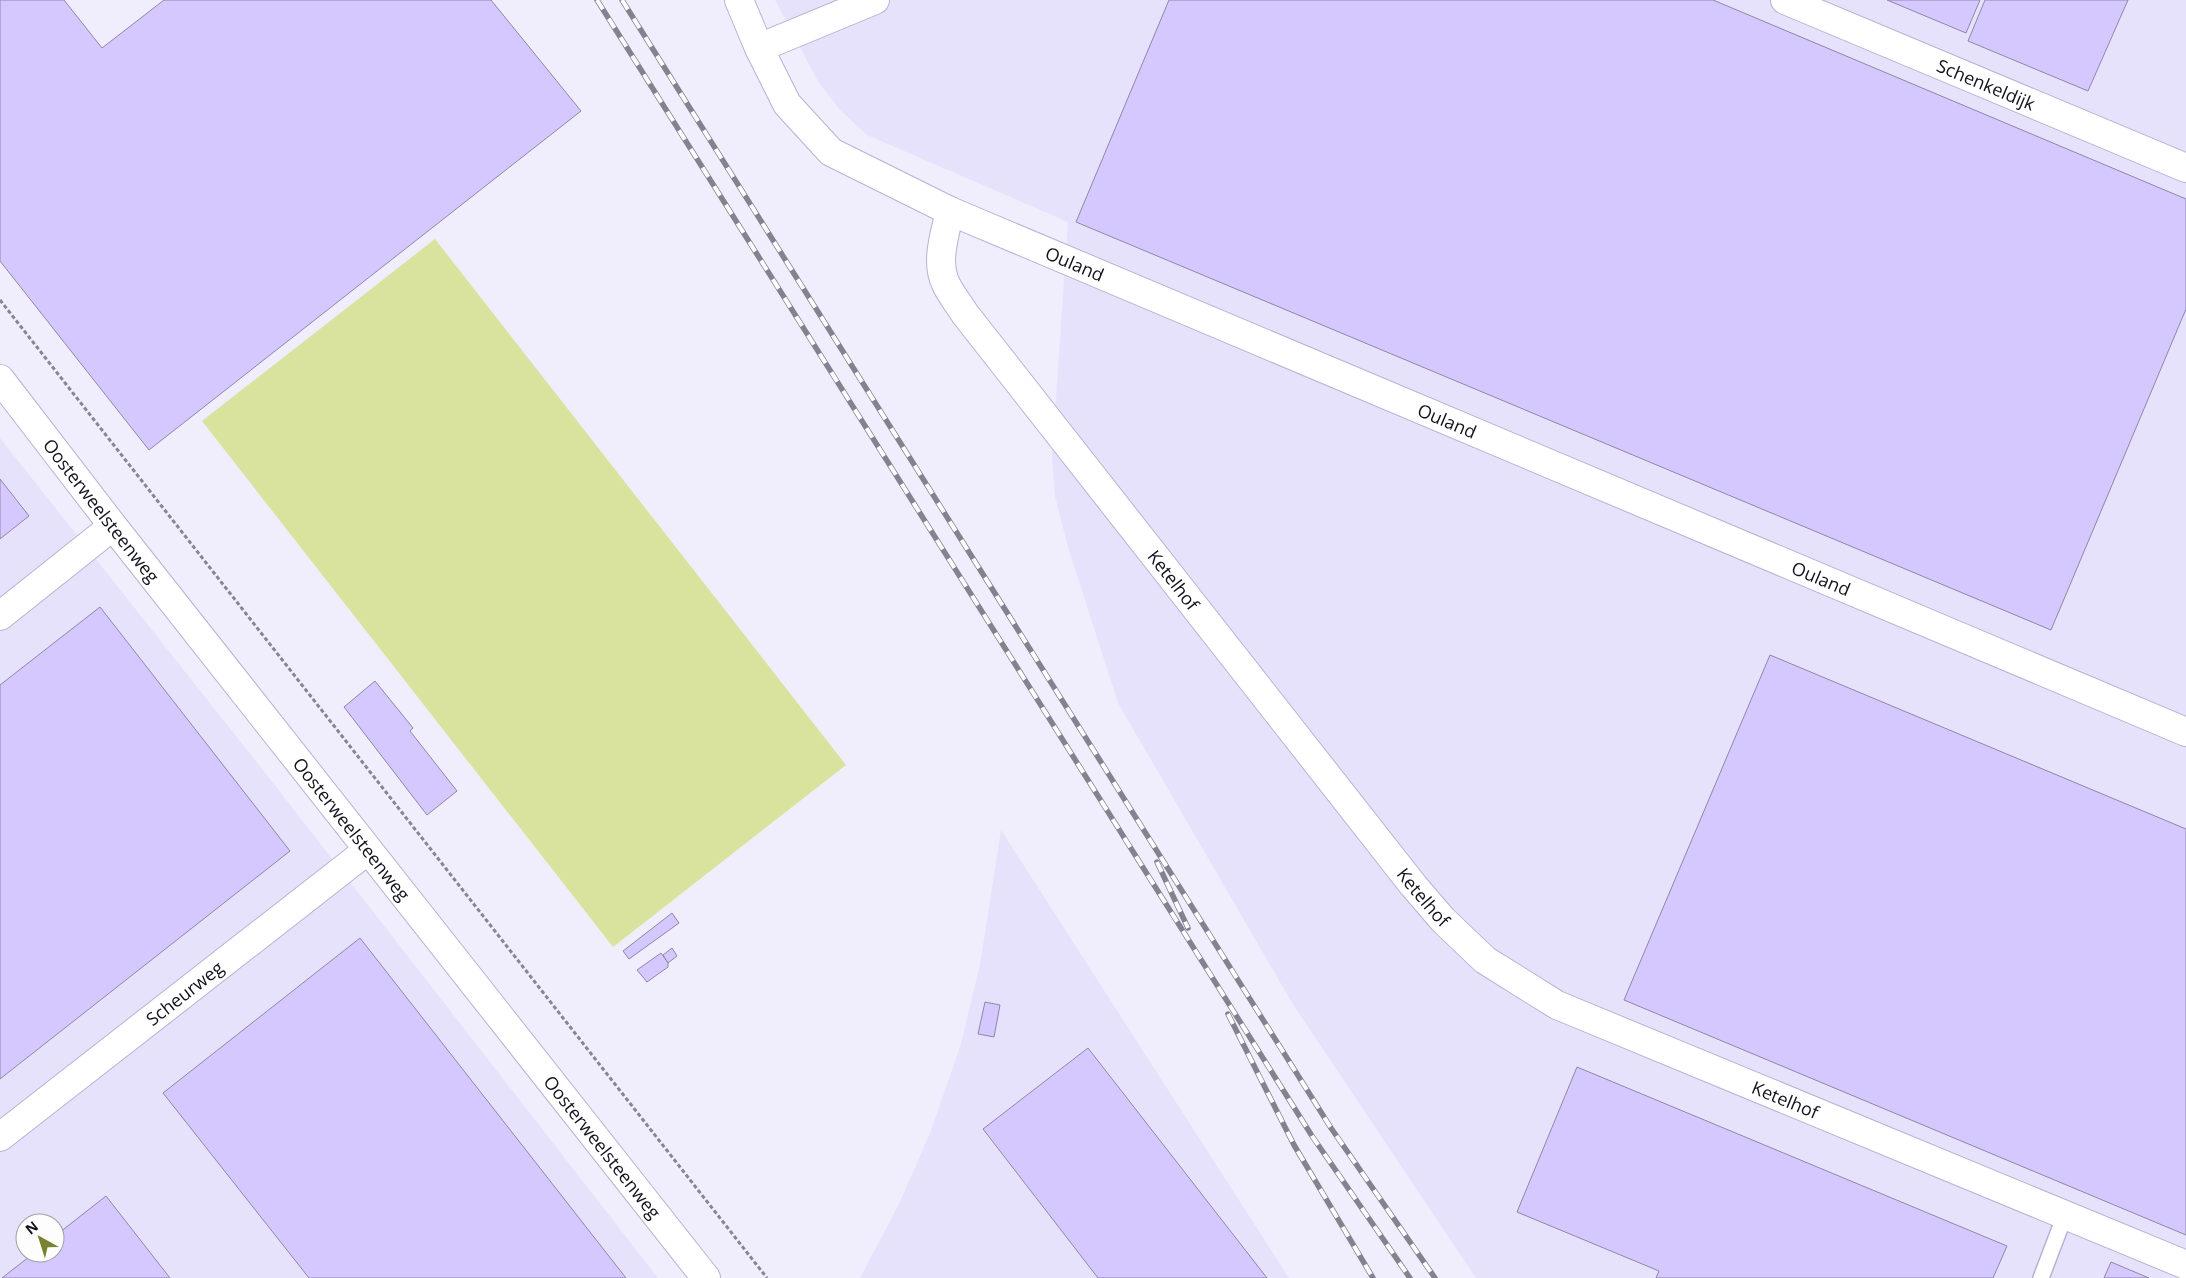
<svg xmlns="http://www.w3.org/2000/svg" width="2186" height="1278" viewBox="0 0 2186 1278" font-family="'Open Sans',sans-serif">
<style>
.built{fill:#e7e2fc;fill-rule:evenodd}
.green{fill:#d9e39e}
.building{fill:#d5c8fe;stroke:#8e87a7}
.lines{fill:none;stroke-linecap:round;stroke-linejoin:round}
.service-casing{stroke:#b9b1d3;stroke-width:18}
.minor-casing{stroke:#b9b1d3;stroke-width:30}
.secondary-casing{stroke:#b9b1d3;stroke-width:30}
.path{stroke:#888593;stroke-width:3;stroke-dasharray:4 2.5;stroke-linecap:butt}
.service{stroke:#fff;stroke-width:15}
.minor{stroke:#fff;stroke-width:28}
.secondary{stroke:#fff;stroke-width:28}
.rail-casing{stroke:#858290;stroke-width:5.5}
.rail{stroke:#fdfdfd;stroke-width:4;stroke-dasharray:11;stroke-linecap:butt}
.labels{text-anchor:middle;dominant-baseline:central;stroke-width:5;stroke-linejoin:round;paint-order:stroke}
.street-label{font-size:18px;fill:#14111d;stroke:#fdfdfd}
</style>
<rect width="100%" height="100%" fill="#f0edfc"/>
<g class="built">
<path d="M775 0H2186V1278H1476L1294 1006 1118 703 1068 547 1055 496 1052 457 1068 222 867 135 840 110 819 83Z"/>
<path d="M0 438 270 779 658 1278H0ZM25 1223H55V1253H25Z"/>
<path d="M1001 830 1289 1278H860L899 1204 930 1133 960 1047 980 965Z"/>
</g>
<path class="green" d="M435 239 846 765 613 947 202 421Z"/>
<g class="building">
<path d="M0 0H64L102 48 164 0H491L581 111 149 450 0 261Z"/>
<path d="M1169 0H1713L2186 199V309L2051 630 1076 222Z"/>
<path d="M1887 0H1980L1966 33Z"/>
<path d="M1985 0H2128L2088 91 1968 41Z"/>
<path d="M0 479 29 516 0 539Z"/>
<path d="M100 607 290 851 0 1079V685Z"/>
<path d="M1770 655 2186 829V1235L1624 1000Z"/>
<path d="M375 681 413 728 410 731 457 791 427 815 344 707Z"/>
<path d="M672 913 679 923 629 959 623 951Z"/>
<path d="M360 938 626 1278H309L163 1093Z"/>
<path d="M672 948 677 956 668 963 663 955Z"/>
<path d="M661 953 668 963V967L647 982 637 970Z"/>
<path d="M985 1002 1000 1005 994 1037 978 1034Z"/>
<path d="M1088 1048 1267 1278H1098L983 1129Z"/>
<path d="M1577 1067 2007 1246 1993 1278H1656L1659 1271 1517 1212Z"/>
<path d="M106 1196 170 1278H2L34 1253H55V1236Z"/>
<path d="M2111 1262 2149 1278H2104Z"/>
</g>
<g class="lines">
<defs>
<path id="service" d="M2041 1278 2065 1215"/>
<g id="minor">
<path id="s1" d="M739 0 759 48 787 104 831 152 950 211 2186 732"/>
<path id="s2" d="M1785 0 2186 168"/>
<path d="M759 48 875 0"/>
<path id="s3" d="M950 211C945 234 935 262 946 284 951 295 959 304 965 314L1413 885 1443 920 1485 960 1557 1005 2186 1265"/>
<path d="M0 616 113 526"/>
<path id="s4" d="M0 1137 368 850"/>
</g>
<g id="secondary">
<path id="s5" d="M0 379 113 526 706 1278"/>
</g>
</defs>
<use href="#service" class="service-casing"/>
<use href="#minor" class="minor-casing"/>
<use href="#secondary" class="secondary-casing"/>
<path class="path" d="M0 300 767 1278"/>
<use href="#service" class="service"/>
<use href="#minor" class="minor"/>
<use href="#secondary" class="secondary"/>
<defs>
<g id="rail">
<path d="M597 0 1312 1136 1410 1278"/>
<path d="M622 0 1331 1128 1435 1278"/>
<path d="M1157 862 1188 928"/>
<path d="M1228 1014 1294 1145 1373 1278"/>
</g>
</defs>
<use href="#rail" class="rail-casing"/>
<use href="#rail" class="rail"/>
</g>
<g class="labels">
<g class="street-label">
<text stroke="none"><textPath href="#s2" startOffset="218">Schenkeldijk</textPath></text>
<text stroke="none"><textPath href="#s1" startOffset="448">Ouland</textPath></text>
<text stroke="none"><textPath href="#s1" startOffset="852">Ouland</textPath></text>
<text stroke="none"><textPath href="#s5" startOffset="166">Oosterweelsteenweg</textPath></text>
<text stroke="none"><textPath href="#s1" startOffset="1258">Ouland</textPath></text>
<text stroke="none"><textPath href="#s3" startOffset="448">Ketelhof</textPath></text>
<text stroke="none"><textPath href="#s5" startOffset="571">Oosterweelsteenweg</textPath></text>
<text stroke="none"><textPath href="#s3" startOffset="852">Ketelhof</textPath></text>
<text stroke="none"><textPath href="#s4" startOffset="234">Scheurweg</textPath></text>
<text stroke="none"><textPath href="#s3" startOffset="1272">Ketelhof</textPath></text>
<text stroke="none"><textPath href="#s5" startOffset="976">Oosterweelsteenweg</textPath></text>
</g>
</g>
<g transform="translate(40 1238) rotate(321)"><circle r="24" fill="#fdfdfd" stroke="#a09fa3"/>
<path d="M0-4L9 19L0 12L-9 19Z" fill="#79822e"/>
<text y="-8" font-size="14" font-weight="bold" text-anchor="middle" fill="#14111d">N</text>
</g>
</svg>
